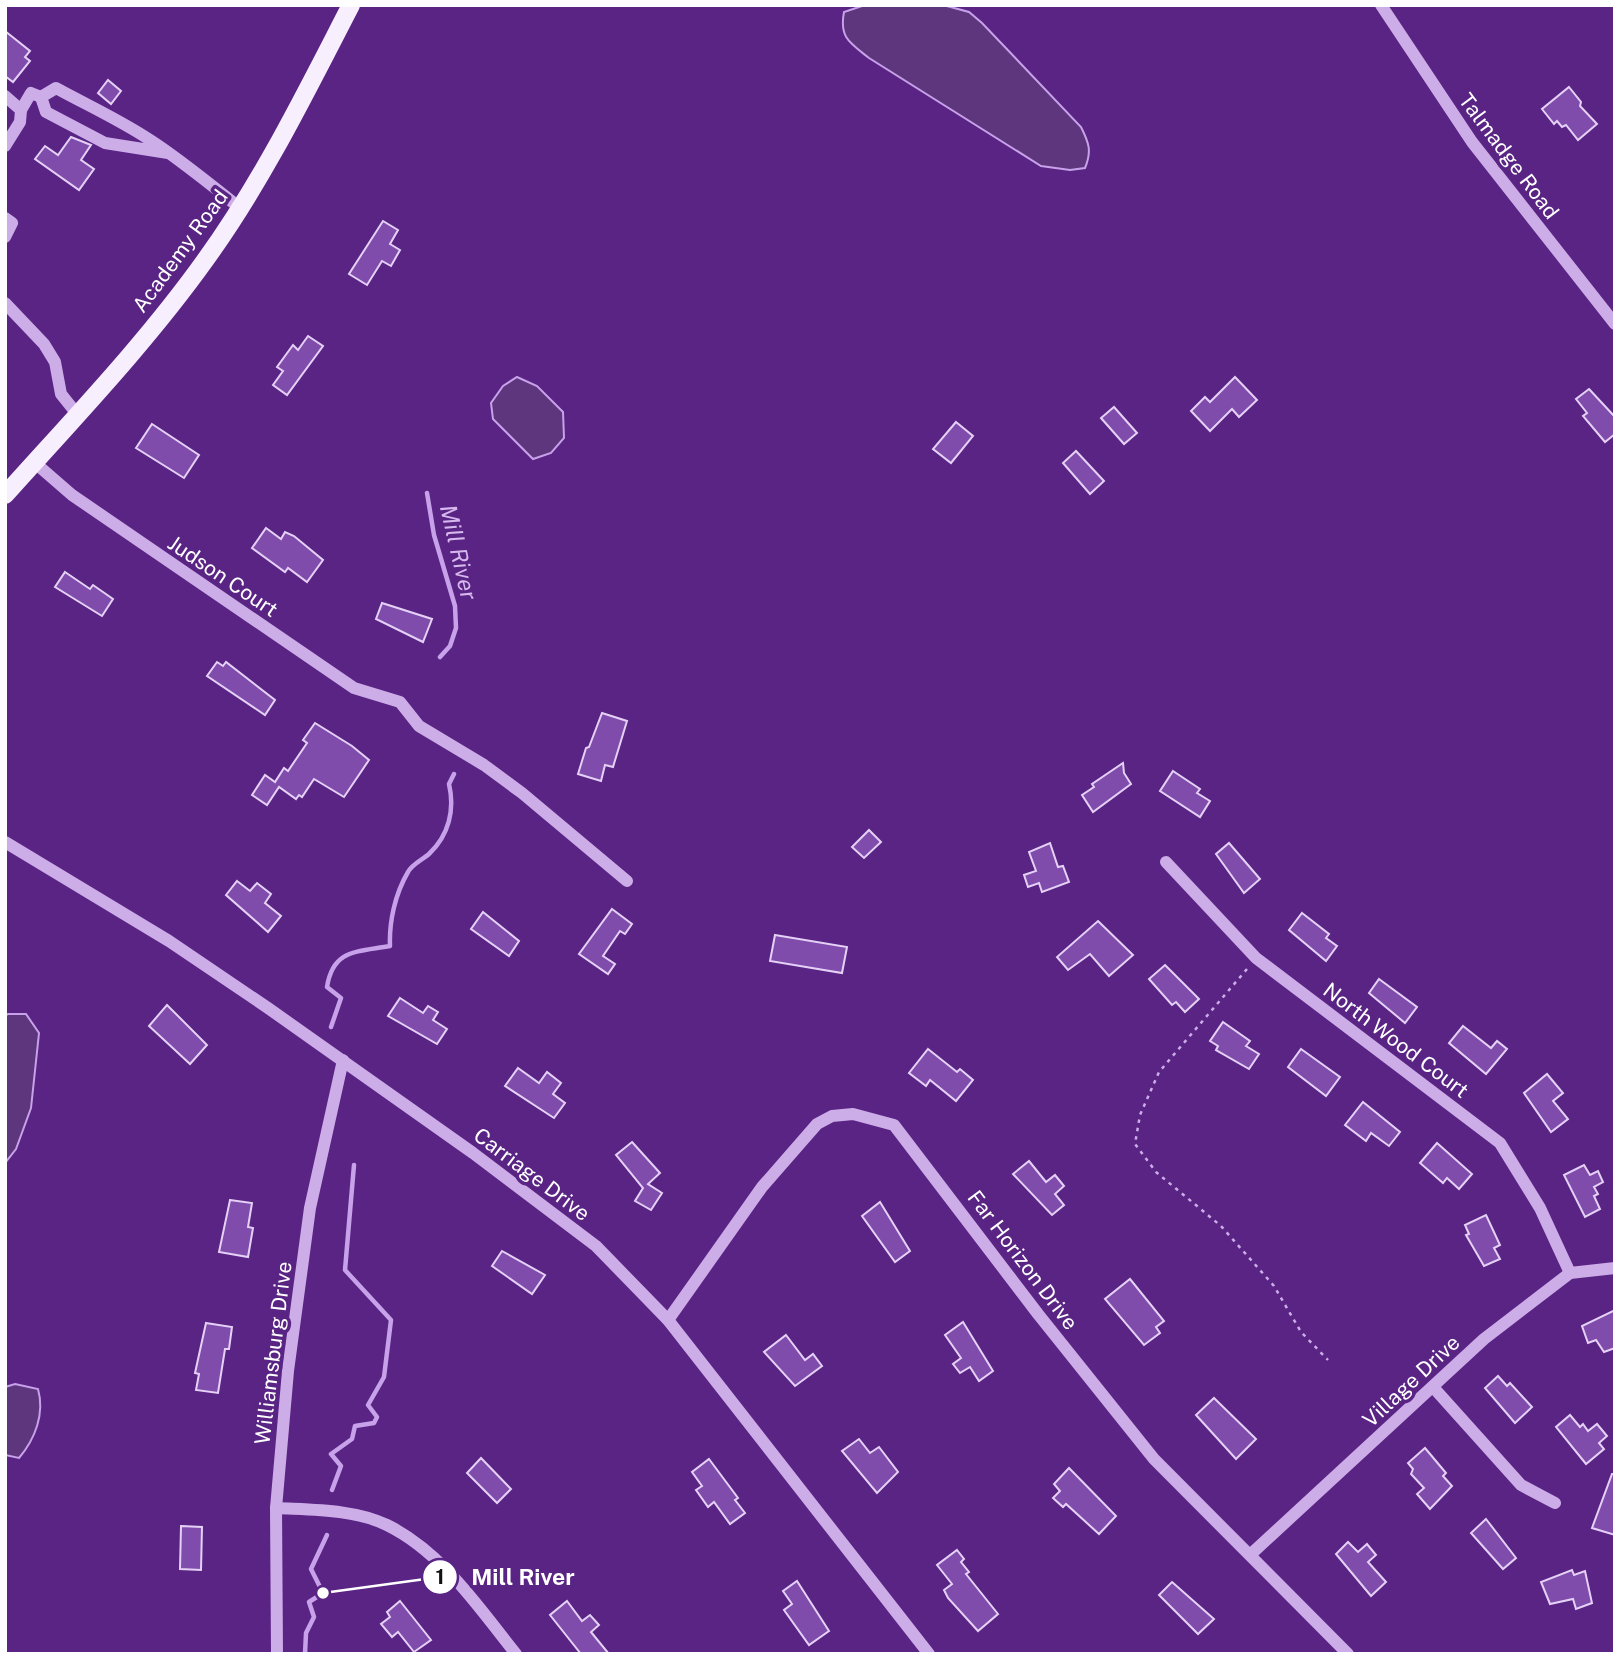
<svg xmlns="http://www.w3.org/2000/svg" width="1620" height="1659" viewBox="0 0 1620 1659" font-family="'Public Sans',sans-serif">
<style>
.water{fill:#5d367d;stroke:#c7a1e9;stroke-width:2}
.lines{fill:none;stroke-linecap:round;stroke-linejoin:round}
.stream{stroke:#c7a1e9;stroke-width:4.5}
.building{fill:#804cac;stroke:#e5d1f6;stroke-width:2}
.path{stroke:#cdade8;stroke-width:2.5;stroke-dasharray:3.5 5;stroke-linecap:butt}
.minor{stroke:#cdade8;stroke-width:12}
.major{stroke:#f8effe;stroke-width:18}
.labels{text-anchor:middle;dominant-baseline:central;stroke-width:7;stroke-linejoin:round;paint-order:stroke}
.street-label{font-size:21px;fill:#fff;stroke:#592484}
.water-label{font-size:23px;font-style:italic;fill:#d6b8ef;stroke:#592484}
.leader{fill:none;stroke:#fff;stroke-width:2.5}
.callout-dot{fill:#fff;stroke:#592484;stroke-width:2.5}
.mark-label{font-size:21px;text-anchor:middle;font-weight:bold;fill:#111}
.callout-label{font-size:23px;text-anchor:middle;font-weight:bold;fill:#fff;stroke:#592484;stroke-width:7;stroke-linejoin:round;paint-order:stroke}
</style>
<rect width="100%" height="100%" fill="#592484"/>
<g class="water">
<path d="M943 5 969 12 982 23 1081 127C1089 143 1092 151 1085 168L1070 170 1041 166 869 58C850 43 839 38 844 12L862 6Z"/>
<path d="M517 377 537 386 563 412 564 438 551 453 533 459 493 419 491 403 503 386Z"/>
<path d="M8 1014H26L39 1033 31 1108 16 1149 5 1163V1016Z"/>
<path d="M15 1384 38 1389C45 1414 35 1439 19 1458L5 1455V1387Z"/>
</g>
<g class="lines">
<g class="stream">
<path d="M427 493 434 535 455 606 456 628 450 646 440 657"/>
<path d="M331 1027 341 998 327 987C333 949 357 952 390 946 389 922 395 894 408 872 412 864 422 860 429 854 449 835 455 810 449 784L454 774"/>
<path d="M332 1490 341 1466 331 1454 352 1439 355 1426 374 1423 377 1417 368 1405 384 1377 391 1320 345 1270 354 1165"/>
<path d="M305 1654 306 1633 314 1617 309 1602 323 1593 311 1569 327 1535"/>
</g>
</g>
<g class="building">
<path d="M5 31 30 51 25 57 30 61 13 82 5 76Z"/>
<path d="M108 80 121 91 111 104 98 93Z"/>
<path d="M1569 87 1581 102 1580 106 1597 124 1578 140 1566 125 1562 127 1557 121 1554 124 1542 109Z"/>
<path d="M71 137 91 145 81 160 94 169 79 190 35 159 45 146 58 155Z"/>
<path d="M383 221 398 230 390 244 400 250 391 266 382 261 367 285 349 274Z"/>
<path d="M308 336 323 346 287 395 273 385 283 371 277 367 293 345 298 350Z"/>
<path d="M1235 377 1257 400 1239 417 1232 409 1210 431 1191 411 1205 397 1210 402Z"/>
<path d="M1589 389 1615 417V434L1605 442 1583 416 1587 413 1576 399Z"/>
<path d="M1114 407 1137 433 1124 444 1101 418Z"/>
<path d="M956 422 973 436 951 463 933 449Z"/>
<path d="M152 424 199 455 184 478 136 448Z"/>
<path d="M1076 451 1104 481 1090 494 1063 463Z"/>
<path d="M266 528 281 539 285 532 294 536 323 560 307 582 288 568 285 572 252 548Z"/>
<path d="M65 572 90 589 93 585 113 599 102 616 55 587Z"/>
<path d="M382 603 432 619 423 642 376 619Z"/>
<path d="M217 662 223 666 226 662 275 700 265 715 207 676Z"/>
<path d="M602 713 627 721 613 767 605 765 601 781 578 774 586 748 589 747Z"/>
<path d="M315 723 352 746 369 760 344 797 314 779 302 797 299 795 296 799 279 787 267 805 252 795 265 775 275 782 284 768 288 771 307 743 303 740Z"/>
<path d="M1123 763 1124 773 1131 784 1093 812 1082 795 1094 787 1092 784Z"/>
<path d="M1173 771 1200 789 1197 793 1210 801 1200 817 1160 791Z"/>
<path d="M869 830 881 842 864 858 852 847Z"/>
<path d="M1050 843 1058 867 1063 866 1069 882 1042 892 1039 883 1028 887 1024 875 1036 871 1029 852Z"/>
<path d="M1229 843 1260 879 1244 893 1216 854Z"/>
<path d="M237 881 250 891 257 883 271 894 265 903 281 916 268 932 226 895Z"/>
<path d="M612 909 632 924 625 934 620 931 603 956 615 964 608 974 579 954Z"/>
<path d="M483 912 519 941 509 956 471 929Z"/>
<path d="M1302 913 1329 934 1326 938 1337 946 1326 961 1289 930Z"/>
<path d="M1098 921 1133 955 1109 976 1090 954 1068 970 1057 957Z"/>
<path d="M775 935 847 947 842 973 770 961Z"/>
<path d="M1165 965 1199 999 1185 1012 1176 1002 1172 1005 1149 979Z"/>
<path d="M1379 979 1417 1007 1405 1023 1369 993Z"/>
<path d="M400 998 423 1013 428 1006 438 1012 433 1020 447 1029 437 1044 388 1016Z"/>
<path d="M167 1005 207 1045 190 1064 149 1026Z"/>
<path d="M1223 1022 1250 1041 1246 1046 1259 1054 1249 1069 1216 1050 1218 1046 1210 1041Z"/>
<path d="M1463 1026 1491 1048 1497 1041 1507 1049 1486 1074 1449 1043Z"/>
<path d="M928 1049 957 1072 960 1069 973 1080 956 1101 930 1080 926 1086 909 1073Z"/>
<path d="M1301 1049 1340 1077 1326 1096 1288 1067Z"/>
<path d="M518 1068 539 1083 547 1072 561 1083 553 1094 565 1103 554 1118 505 1086Z"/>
<path d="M1547 1074 1563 1093 1553 1101 1568 1119 1551 1132 1524 1093Z"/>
<path d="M1363 1102 1400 1132 1389 1146 1371 1133 1366 1141 1345 1125Z"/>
<path d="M632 1142 660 1173 648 1184 662 1193 651 1210 635 1201 643 1188 616 1155Z"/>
<path d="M1437 1143 1472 1174 1459 1189 1447 1178 1443 1183 1420 1163Z"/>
<path d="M1029 1161 1046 1182 1055 1175 1064 1186 1055 1194 1064 1205 1052 1215 1013 1174Z"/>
<path d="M1584 1165 1590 1175 1598 1171 1603 1182 1594 1187 1598 1194 1594 1196 1600 1209 1585 1217 1564 1175Z"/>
<path d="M230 1200 252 1203 248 1227 253 1228 248 1257 219 1252Z"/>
<path d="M880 1202 910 1251 895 1262 862 1216Z"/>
<path d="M1486 1215 1500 1245 1494 1248 1500 1259 1484 1266 1466 1235 1469 1234 1465 1225Z"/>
<path d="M502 1251 545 1275 532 1294 492 1266Z"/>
<path d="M1130 1279 1164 1321 1156 1327 1160 1333 1144 1345 1105 1299Z"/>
<path d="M1615 1310V1348L1604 1352 1596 1340 1588 1343 1582 1326Z"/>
<path d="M963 1322 993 1371 979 1381 970 1367 960 1373 953 1364 961 1358 945 1335Z"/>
<path d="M206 1323 232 1327 229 1349H225L218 1393 196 1390 199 1374 195 1373Z"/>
<path d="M786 1335 805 1360 813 1354 822 1366 795 1386 764 1352Z"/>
<path d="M1498 1376 1507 1386 1510 1383 1532 1407 1515 1423 1485 1388Z"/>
<path d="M1214 1398 1256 1439 1236 1459 1196 1415Z"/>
<path d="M1570 1415 1580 1427 1583 1424 1588 1431 1597 1424 1607 1436 1599 1443 1604 1449 1586 1464 1556 1427Z"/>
<path d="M859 1439 870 1453 879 1447 898 1472 877 1493 842 1451Z"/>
<path d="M1425 1448 1446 1473 1443 1476 1452 1486 1430 1509 1417 1494 1424 1488 1411 1474 1413 1469 1408 1463Z"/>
<path d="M481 1458 511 1489 497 1503 467 1473Z"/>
<path d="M709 1459 738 1498 735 1500 745 1513 730 1524 714 1502 708 1507 696 1490 702 1486 692 1472Z"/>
<path d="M1069 1468 1116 1516 1099 1534 1066 1504 1063 1507 1053 1498 1060 1491 1054 1484Z"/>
<path d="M1612 1474H1615V1535L1592 1528Z"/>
<path d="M1486 1519 1516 1558 1503 1569 1471 1533Z"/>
<path d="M181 1526 202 1527 201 1570 180 1569Z"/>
<path d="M1348 1542 1358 1552 1367 1544 1376 1555 1368 1562 1386 1582 1371 1596 1336 1554Z"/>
<path d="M957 1550 964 1559 961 1562 969 1572 966 1574 998 1614 978 1631 948 1598 944 1590 952 1584 937 1565Z"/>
<path d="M1572 1570 1574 1575 1585 1571 1592 1603 1576 1609 1573 1599 1550 1604 1541 1582Z"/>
<path d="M797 1581 829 1631 809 1645 784 1610 792 1604 783 1591Z"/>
<path d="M1172 1582 1214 1619 1198 1634 1159 1595Z"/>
<path d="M400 1601 431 1640 414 1652 398 1632 392 1637 381 1624 390 1617 387 1612Z"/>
<path d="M567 1601 582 1621 590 1615 599 1625 591 1632 609 1654H581L550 1615Z"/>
</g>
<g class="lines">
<path class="path" d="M1247 969 1159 1072 1140 1115 1135 1144 1156 1172 1221 1226 1274 1286 1301 1332 1328 1360"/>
<g class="minor">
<path d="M1381 5 1472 142 1615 324"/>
<path d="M5 96 21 110 20 122 5 146"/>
<path d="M21 110 31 93 41 97"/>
<path d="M168 153 105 143 46 112 41 97 56 88C87 105 120 120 150 140 181 160 211 185 240 208"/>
<path d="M5 218 12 223 5 237"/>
<path d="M5 303 44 344 55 362 61 394 77 414"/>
<path d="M34 462 72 495 354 688 400 702 419 726 484 765 522 793 627 881"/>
<path d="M5 842 169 941 268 1008 473 1153 596 1246 668 1320 929 1654"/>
<path d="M1166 862 1256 958 1500 1143 1540 1208 1570 1273"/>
<path d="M668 1320 762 1187 817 1124 832 1116 853 1114 894 1125 1038 1314 1154 1459 1348 1654"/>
<path d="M1433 1387 1521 1485 1555 1503"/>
<path d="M276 1508C311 1510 354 1509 387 1525 442 1552 479 1608 516 1654"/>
<path d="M1250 1555 1484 1339 1570 1273 1615 1268"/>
<path d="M277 1654 276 1508 288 1371 310 1208 343 1060"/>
</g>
<path class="major" d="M5 495C74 418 146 343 206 259 263 180 306 92 351 5"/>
</g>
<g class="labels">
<g class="street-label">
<text transform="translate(1509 156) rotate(53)">Talmadge Road</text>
<text transform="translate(180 251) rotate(-54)">Academy Road</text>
<text transform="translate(223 576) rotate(34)">Judson Court</text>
<text transform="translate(1396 1040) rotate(37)">North Wood Court</text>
<text transform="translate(532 1174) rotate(37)">Carriage Drive</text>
<text transform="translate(1023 1260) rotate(53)">Far Horizon Drive</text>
<text transform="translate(273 1353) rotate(-83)">Williamsburg Drive</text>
<text transform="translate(1411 1381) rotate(-43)">Village Drive</text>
</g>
<g class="water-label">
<text transform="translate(459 552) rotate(77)">Mill River</text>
</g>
</g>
<path class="leader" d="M323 1593L440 1577"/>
<g class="callout-dot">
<circle cx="323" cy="1593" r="7"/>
<circle cx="440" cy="1577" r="18"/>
</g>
<g class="mark-label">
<text x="440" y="1584">1</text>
</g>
<g class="callout-label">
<text x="523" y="1585">Mill River</text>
</g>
<rect width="1620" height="1659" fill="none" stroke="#ffffff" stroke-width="14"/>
</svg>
